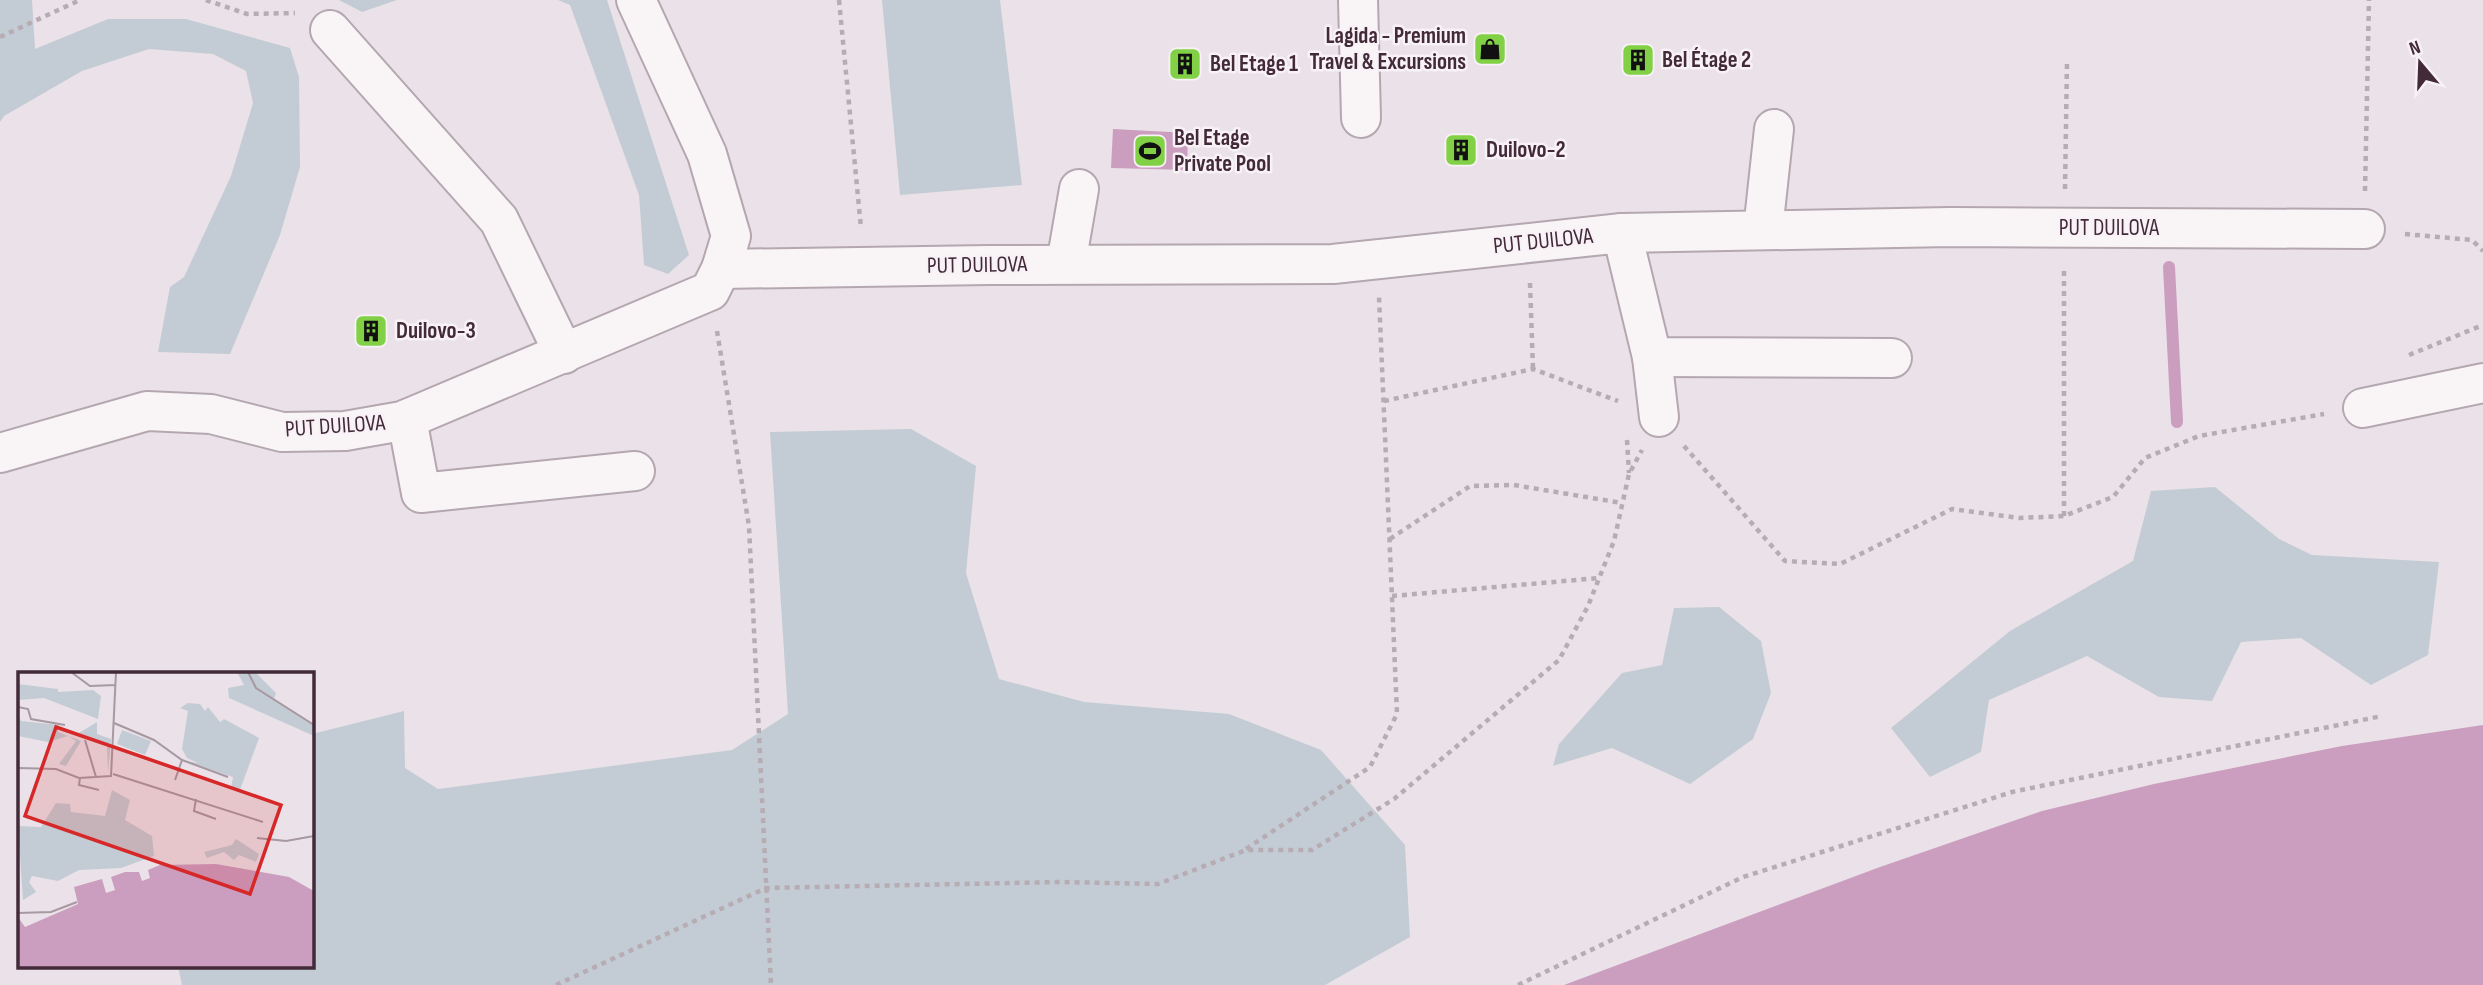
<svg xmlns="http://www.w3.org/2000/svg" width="2483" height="985" viewBox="0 0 2483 985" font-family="'Sofia Sans Condensed',sans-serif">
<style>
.green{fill:#c3ccd4}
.water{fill:#cb9dbf}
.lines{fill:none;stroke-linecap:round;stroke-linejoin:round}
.stream{stroke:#cb9dbf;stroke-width:12}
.minor-casing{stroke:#b5a7b0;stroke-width:42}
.path{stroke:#b7acb3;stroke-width:4.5;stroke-dasharray:5 5;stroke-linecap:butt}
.minor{stroke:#f9f5f7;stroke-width:38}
.labels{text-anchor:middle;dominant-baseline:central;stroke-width:5;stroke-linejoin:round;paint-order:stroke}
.poi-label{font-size:23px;font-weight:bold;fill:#432a39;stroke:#f8f2f6;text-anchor:start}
.street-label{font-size:23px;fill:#432a39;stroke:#f8f2f6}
.inset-road{fill:none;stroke:#a798a2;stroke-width:2}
.view{fill:#d62828;fill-opacity:0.15;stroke:#d62828;stroke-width:3.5}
.inset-edge{fill:none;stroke:#432a39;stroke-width:3.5}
</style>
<rect width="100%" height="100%" fill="#eae2e8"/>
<g class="green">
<path d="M0 0H32L35 49 108 19H186L290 48 299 77 300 167 280 235 230 354 158 352 170 287 184 277 231 176 253 103 246 71 213 54 149 49 82 71 4 116 0 122Z"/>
<path d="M339 0H397L362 12Z"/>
<path d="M558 0H607L689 255 668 274 644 265 639 195 570 5Z"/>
<path d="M882 0H1000L1022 185 900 195Z"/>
<path d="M911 429 976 466 966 573 999 679 1084 702 1229 714 1321 750 1405 845 1410 937 1325 985H182L178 966H312V734L404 711 405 768 438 789 732 750 788 714 770 432Z"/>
<path d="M2215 487 2279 539 2312 555 2439 562 2428 655 2371 685 2301 638 2241 642 2212 701 2159 697 2087 656 1989 700 1981 752 1930 777 1891 728 2010 631 2133 561 2151 491Z"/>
<path d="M1719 607 1761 641 1771 693 1753 739 1690 784 1612 748 1553 766 1559 744 1622 673 1662 665 1674 608Z"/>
</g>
<g class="water">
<path d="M1113 129 1188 133 1187 170 1111 168Z"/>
<path d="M2483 725V985H1564L1880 867 2042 811 2154 784 2342 746Z"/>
</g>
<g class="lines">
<path class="stream" d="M2169 267 2177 422"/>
<defs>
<g id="minor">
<path d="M1358 0 1361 118"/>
<path d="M330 30 499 220 564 354"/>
<path d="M1763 230 1774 129"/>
<path d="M1622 233 1652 357 1892 358"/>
<path d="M1066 264 1079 189"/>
<path d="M721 269 989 265 1333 264 1622 233 1950 227 2365 229"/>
<path d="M1652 357 1659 417"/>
<path d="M2363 408 2483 383"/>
<path d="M407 419 421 493 635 471"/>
<path d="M0 453 147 411 211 414 282 432 345 431 402 421 710 291 721 269 731 236 707 154 636 0"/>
</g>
</defs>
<use href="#minor" class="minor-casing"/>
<g class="path">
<path d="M206 0 247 14 295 13"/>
<path d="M839 0 861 228"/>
<path d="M0 37 80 0"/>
<path d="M2065 189 2067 61"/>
<path d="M2365 191 2369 0"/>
<path d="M2405 234 2472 240 2483 251"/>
<path d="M1530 283 1533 369"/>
<path d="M717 331 749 526 771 985"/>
<path d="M2409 355 2483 325"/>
<path d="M1384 401 1533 369 1618 401"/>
<path d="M1627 440 1629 473"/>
<path d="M1684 446 1785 561 1840 564 1952 509 2019 518 2064 516 2113 497 2145 458 2199 436 2324 414"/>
<path d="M2064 516V268"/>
<path d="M1390 539 1470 486 1514 485 1622 503"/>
<path d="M1392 596 1599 578"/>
<path d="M1246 849 1370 767 1397 714 1379 297"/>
<path d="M556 985 766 888 1060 882 1158 884 1246 850H1312L1394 799 1559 660 1588 606 1614 541 1629 474 1642 450"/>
<path d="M1518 985 1743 877 2012 792 2382 716"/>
</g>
<use href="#minor" class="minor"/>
</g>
<defs>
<symbol id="shop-square" viewBox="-11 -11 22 22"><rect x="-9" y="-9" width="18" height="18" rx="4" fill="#81d046" stroke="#f8f2f6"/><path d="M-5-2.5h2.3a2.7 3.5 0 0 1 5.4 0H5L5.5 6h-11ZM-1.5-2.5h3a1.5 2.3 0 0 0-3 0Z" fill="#111"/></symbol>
<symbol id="building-square" viewBox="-11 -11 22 22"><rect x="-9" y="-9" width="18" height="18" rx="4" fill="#81d046" stroke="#f8f2f6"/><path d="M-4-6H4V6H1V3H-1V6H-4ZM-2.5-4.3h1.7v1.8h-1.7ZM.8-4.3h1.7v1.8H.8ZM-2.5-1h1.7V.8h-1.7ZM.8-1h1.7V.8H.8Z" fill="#111"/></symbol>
<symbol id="stadium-square" viewBox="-11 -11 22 22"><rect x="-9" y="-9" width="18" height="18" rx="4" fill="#81d046" stroke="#f8f2f6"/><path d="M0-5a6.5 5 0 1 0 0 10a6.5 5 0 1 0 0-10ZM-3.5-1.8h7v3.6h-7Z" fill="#111"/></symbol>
</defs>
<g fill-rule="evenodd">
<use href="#shop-square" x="1471" y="30" width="38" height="38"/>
<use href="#building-square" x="1619" y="41" width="38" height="38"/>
<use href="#building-square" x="1166" y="45" width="38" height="38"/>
<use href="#building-square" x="1442" y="131" width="38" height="38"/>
<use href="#stadium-square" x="1131" y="132" width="38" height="38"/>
<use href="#building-square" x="352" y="312" width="38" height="38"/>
</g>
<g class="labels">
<g class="poi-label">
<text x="1466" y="36" text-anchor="end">Lagida - Premium<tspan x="1466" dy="26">Travel &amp; Excursions</tspan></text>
<text x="1662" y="60">Bel Étage 2</text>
<text x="1210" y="64">Bel Etage 1</text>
<text x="1174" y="138">Bel Etage<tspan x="1174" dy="26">Private Pool</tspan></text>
<text x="1486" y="150">Duilovo-2</text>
<text x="396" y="331">Duilovo-3</text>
</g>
<g class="street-label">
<text x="2109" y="228">PUT DUILOVA</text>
<text transform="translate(1543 241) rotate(-6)">PUT DUILOVA</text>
<text transform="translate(977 265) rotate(-1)">PUT DUILOVA</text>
<text transform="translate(335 426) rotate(-4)">PUT DUILOVA</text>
</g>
</g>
<g transform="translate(18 672)">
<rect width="296" height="296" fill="#eae2e8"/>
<path d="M219 0H237L258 21 256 27 296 52V64L211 26 210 16 226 13ZM0 12 40 17V20L75 18 83 24 80 47 26 26 0 28ZM170 31 182 32 187 39 190 35 202 50 206 47 241 66 222 118 213 116 215 105 164 88 180 91 169 86 164 77 170 39 162 36ZM0 42 3 49 41 53 40 60 63 69 48 94 41 92 58 69 50 64 30 70 0 64ZM79 50V62L93 67 90 101 89 73 61 61ZM104 58 133 69 127 83 99 72ZM94 118 112 128 107 148 134 164 136 184 103 196 61 198 40 209 14 204 11 210 18 220 5 228 0 154 23 155 38 131 52 132 53 140 87 144ZM218 167 241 182 238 190 221 183 216 188 206 180 189 186 186 180 214 173Z" fill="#c3ccd4"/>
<path d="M198 192 271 205 296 219V295H0V245L7 255 60 232 56 215 84 207 88 221 97 218 93 205 107 200H121L124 209 132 206 130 198 142 193Z" fill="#cb9dbf"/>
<path class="inset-road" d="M53 0 72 14 97 13M230 0 238 16 296 53M0 35 10 37 13 47 47 53M96 51 136 68 164 88 210 105M67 68 78 105M0 96 38 97 61 106 93 104 98 0M95 102 245 150M62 106 61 113 81 118M157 108 164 88M178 127 176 139 198 147M239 166 268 169 296 164M0 241 33 240 59 230"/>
<path class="view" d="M38 55 263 133 232 222 7 144Z"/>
<rect width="296" height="296" class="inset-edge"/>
</g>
<g transform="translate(2420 63) rotate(341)" stroke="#f8f2f6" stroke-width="5" paint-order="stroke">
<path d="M0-5L12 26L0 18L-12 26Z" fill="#432a39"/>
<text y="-10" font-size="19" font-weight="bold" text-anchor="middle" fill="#432a39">N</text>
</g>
</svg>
